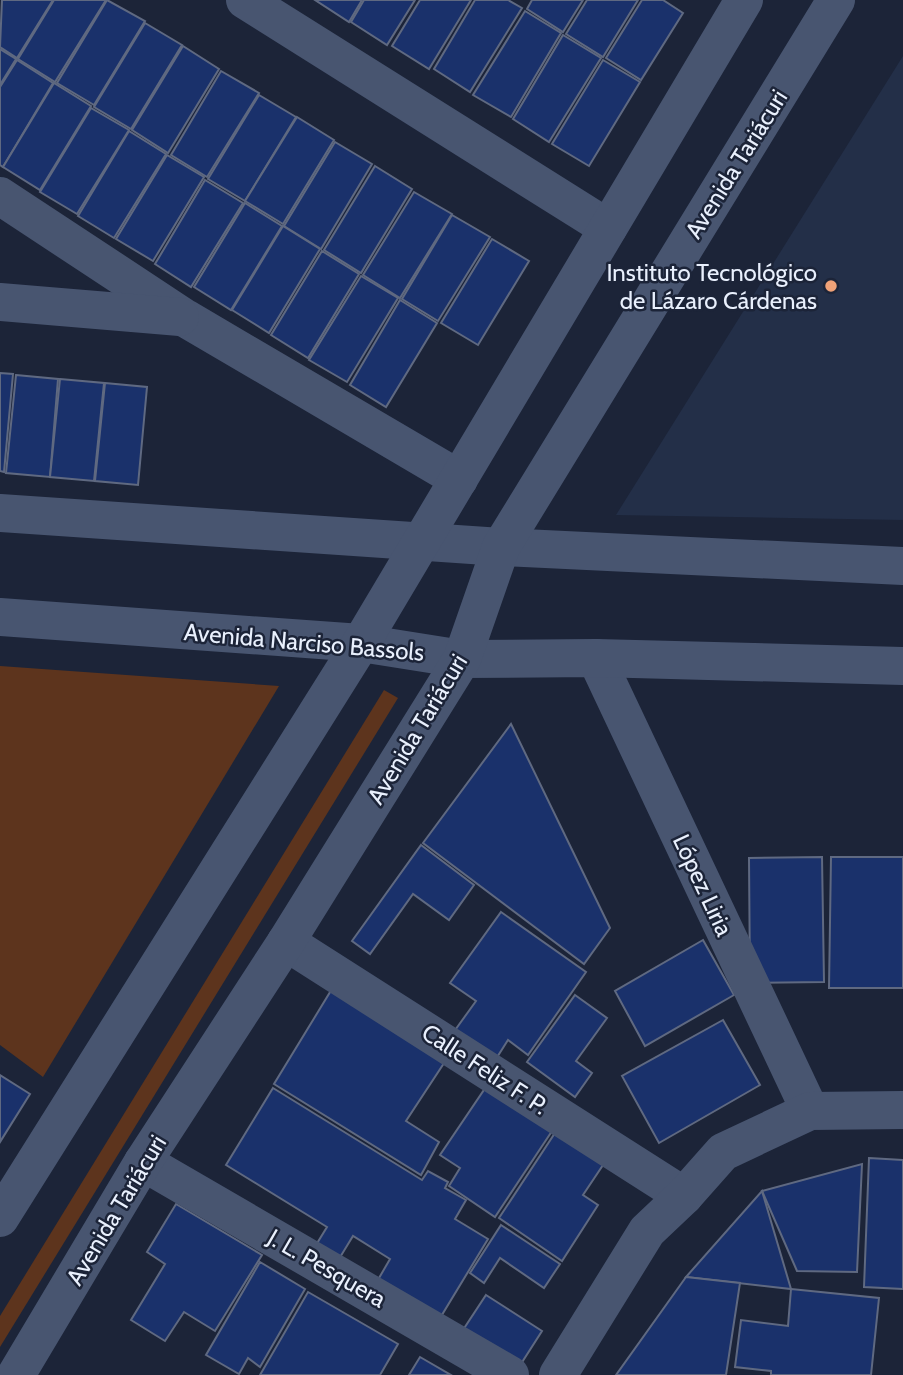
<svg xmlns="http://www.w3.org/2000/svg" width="903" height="1375" viewBox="0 0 903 1375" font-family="Cabin,sans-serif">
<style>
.built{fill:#232f48}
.green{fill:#5d341d}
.building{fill:#1a316b;stroke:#5f6981;stroke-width:2}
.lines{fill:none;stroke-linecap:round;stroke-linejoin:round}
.minor{stroke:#485570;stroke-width:38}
.tertiary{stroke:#485570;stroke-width:38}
.poi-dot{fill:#f0a278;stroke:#1c2438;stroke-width:2.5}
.labels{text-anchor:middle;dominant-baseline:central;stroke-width:5;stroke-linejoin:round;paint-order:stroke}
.street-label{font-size:24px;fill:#e9f0fd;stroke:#1c2438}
.poi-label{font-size:24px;fill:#e9f0fd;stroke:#1c2438;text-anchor:end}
</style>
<rect width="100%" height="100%" fill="#1c2438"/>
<path class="built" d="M903 56V520L616 515Z"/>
<g class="green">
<path d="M0 666 279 686 43 1077 0 1045Z"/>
<path d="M384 690 398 698 0 1347V1316Z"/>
</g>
<g class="building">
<path d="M2 0H53L17 58 0 47Z"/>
<path d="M54 0H106L55 82 18 59Z"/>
<path d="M107 0 145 21 94 105 57 83Z"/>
<path d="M315 0H362L349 22Z"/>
<path d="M364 0H415L387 45 351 22Z"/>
<path d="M420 0H471L429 69 392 46Z"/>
<path d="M475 0H508L522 8 470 92 434 69Z"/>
<path d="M532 0H583L563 32 527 9Z"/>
<path d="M587 0H638L603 57 566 34Z"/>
<path d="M642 0H663L683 13 641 80 606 58Z"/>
<path d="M525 11 561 33 511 117 473 95Z"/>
<path d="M145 23 182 45 131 129 94 107Z"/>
<path d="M563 35 601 58 549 142 513 119Z"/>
<path d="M183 46 219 69 168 153 132 130Z"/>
<path d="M0 49 16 59 0 85Z"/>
<path d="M17 60 53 83 3 167 0 165V87Z"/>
<path d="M603 60 640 82 589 166 552 144Z"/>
<path d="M221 71 259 93 207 177 171 155Z"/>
<path d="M54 83 91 106 40 190 3 167Z"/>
<path d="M259 95 296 117 245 201 208 179Z"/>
<path d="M91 108 129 130 77 214 40 192Z"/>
<path d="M297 117 334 140 283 224 245 201Z"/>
<path d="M129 131 166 154 114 238 78 216Z"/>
<path d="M335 142 372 164 321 249 284 226Z"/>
<path d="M167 155 204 177 153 261 116 239Z"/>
<path d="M375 166 412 189 361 273 324 250Z"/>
<path d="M205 180 243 203 191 287 155 264Z"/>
<path d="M414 192 452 214 400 298 363 275Z"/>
<path d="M245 203 282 226 231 310 194 287Z"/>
<path d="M452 215 490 237 438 321 402 299Z"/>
<path d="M283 226 320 249 269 333 232 310Z"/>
<path d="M492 239 529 261 478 345 441 323Z"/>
<path d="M322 251 359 274 308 358 271 335Z"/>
<path d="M361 276 398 298 347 382 309 360Z"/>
<path d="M400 300 437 323 386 407 350 385Z"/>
<path d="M0 373 13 374 4 472 0 471Z"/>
<path d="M16 375 58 379 50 477 6 473Z"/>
<path d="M60 379 104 383 94 481 50 477Z"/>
<path d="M105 383 147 387 138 485 95 481Z"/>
<path d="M511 724 610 928 584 964 423 843Z"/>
<path d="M421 845 474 885 449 920 413 894 370 954 352 941Z"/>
<path d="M822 857 824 982 750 983 749 858Z"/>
<path d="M831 857H903V988H829Z"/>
<path d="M501 912 586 972 528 1055 508 1040 494 1062 453 1033 476 1001 450 983Z"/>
<path d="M703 940 734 995 645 1046 615 991Z"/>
<path d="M335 984 448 1057 406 1121 439 1142 421 1175 274 1084Z"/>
<path d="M575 995 607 1018 576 1061 592 1073 575 1097 527 1062Z"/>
<path d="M723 1020 760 1085 659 1143 622 1076Z"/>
<path d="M0 1075 30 1094 0 1142Z"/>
<path d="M488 1084 554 1128 495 1217 449 1186 460 1168 440 1155Z"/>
<path d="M273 1088 422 1180 428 1171 448 1182 445 1188 466 1200 455 1219 488 1239 437 1323 375 1285 390 1259 353 1236 339 1259 316 1245 327 1227 226 1165Z"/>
<path d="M555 1133 603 1165 583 1195 598 1205 562 1261 499 1218Z"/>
<path d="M869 1158 903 1160V1289L864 1287Z"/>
<path d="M862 1164 857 1272 797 1271 762 1191Z"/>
<path d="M762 1191 791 1289 686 1277Z"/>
<path d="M176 1204 262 1255 215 1331 184 1312 165 1341 131 1320 165 1264 147 1252Z"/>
<path d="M501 1225 560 1264 544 1288 500 1258 484 1283 470 1273Z"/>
<path d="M260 1262 305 1289 260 1367 248 1358 239 1374 206 1355Z"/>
<path d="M686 1277 740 1283 726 1375H616Z"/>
<path d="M791 1289 879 1298 871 1375H771V1371L735 1367 741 1320 788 1326Z"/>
<path d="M308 1292 398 1344 380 1375H260Z"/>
<path d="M486 1295 542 1331 517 1370 461 1333Z"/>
<path d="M420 1357 451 1375H409Z"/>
</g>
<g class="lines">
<g class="minor">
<path d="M245 0 608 228"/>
<path d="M0 196 185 318 459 479"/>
<path d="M0 302 180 317"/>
<path d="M596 658 810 1111"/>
<path d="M286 942 684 1196"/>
<path d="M143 1162 510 1375"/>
<path d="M558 1375 647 1231 684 1196 723 1152 810 1111 903 1110"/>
</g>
<g class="tertiary">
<path d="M0 513 501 547 903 566"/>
<path d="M0 617 361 643 462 659 596 658 903 666"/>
<path d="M0 1218 361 643 744 0"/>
<path d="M16 1375 143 1162 286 942 462 659 501 547 836 0"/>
</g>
</g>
<circle class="poi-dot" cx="831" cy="286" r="7"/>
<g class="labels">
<g class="street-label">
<text transform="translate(736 164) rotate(-58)">Avenida Tariácuri</text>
<text transform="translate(304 642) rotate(5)">Avenida Narciso Bassols</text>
<text transform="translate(417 729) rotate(-59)">Avenida Tariácuri</text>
<text transform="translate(703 885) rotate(65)">López Liria</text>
<text transform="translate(485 1069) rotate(33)">Calle Feliz F. P.</text>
<text transform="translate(116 1210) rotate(-59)">Avenida Tariácuri</text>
<text transform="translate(327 1268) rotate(30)">J. L. Pesquera</text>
</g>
<g class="poi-label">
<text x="817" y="272">Instituto Tecnológico<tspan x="817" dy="28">de Lázaro Cárdenas</tspan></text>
</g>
</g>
</svg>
